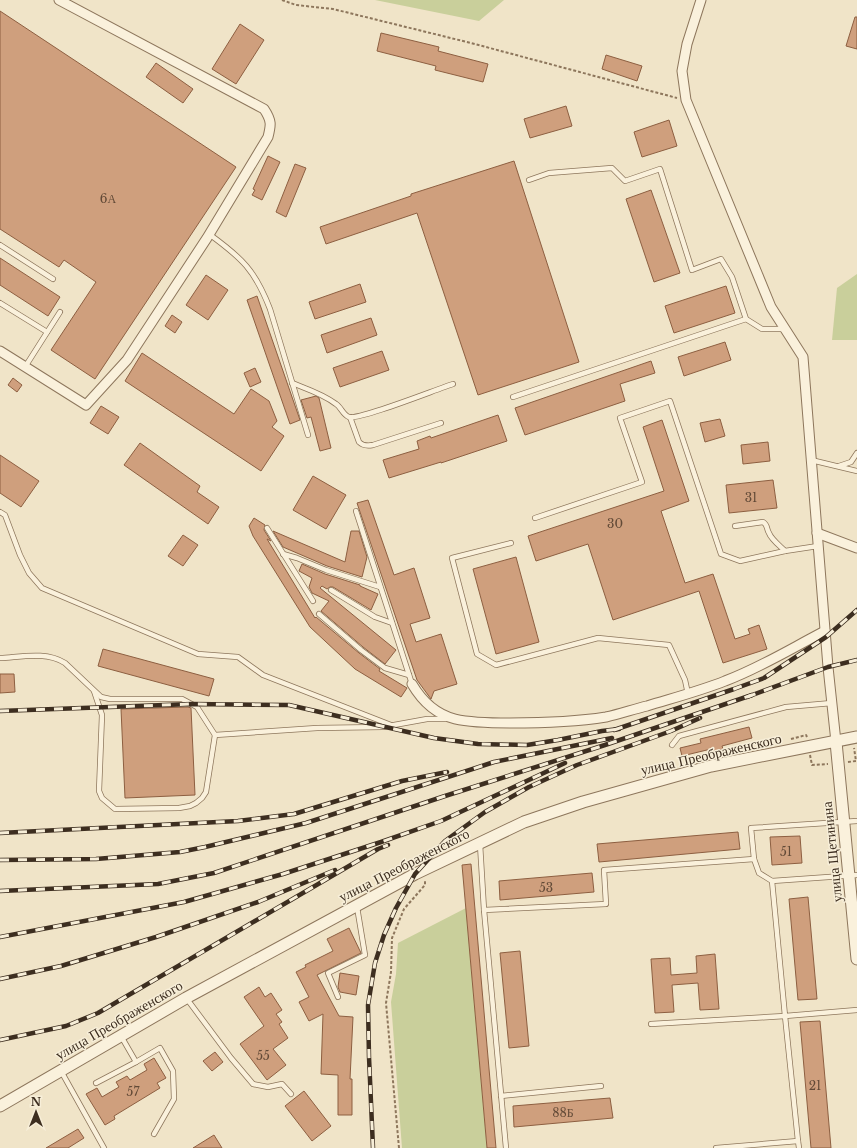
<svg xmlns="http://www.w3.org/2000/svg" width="857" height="1148" viewBox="0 0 857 1148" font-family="'Libre Baskerville',serif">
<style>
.green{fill:#c9cf9b}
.building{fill:#cf9f7d;stroke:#8d5f41}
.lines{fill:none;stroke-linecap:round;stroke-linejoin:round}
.service-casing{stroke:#8d765c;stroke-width:6}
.minor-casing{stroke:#8d765c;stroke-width:11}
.tertiary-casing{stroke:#8d765c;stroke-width:13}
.path{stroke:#8d765c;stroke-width:2;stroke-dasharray:3 2;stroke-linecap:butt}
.service{stroke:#faf1dc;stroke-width:4.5}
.minor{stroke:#faf1dc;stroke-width:9}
.tertiary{stroke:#faf1dc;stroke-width:11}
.rail-casing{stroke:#3d2e20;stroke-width:4.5}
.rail{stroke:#f7eed8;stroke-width:3;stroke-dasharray:9;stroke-linecap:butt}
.labels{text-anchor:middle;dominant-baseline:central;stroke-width:3;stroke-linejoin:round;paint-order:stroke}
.number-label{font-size:12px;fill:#624a37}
.street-label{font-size:14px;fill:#3d2e20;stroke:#f7eed8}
</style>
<rect width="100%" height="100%" fill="#f0e4c8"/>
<g class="green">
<path d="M375 0H504L479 21Z"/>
<path d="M857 274V340H832L837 288Z"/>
<path d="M466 908 487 1148H402L391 1002 396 974 398 943Z"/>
</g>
<g class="building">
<path d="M0 11 236 167 95 379 51 350 96 282 64 260 59 267 0 229Z"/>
<path d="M855 17H857V49L846 46Z"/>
<path d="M240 24 264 40 236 84 212 69Z"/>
<path d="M381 33 439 47 438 51 488 64 483 82 435 70 436 66 377 51Z"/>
<path d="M606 55 642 66 637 81 602 69Z"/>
<path d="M156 63 193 89 183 103 146 77Z"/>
<path d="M566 106 572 126 530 138 524 119Z"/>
<path d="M669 120 677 146 642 157 634 132Z"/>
<path d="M268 156 280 162 262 200 252 195 255 190 253 189Z"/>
<path d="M514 161 579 362 478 395 417 213 326 244 320 227 411 196V194Z"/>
<path d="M295 164 306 168 286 217 276 212Z"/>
<path d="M651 190 680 273 654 282 626 199Z"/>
<path d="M0 258 60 297 48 316 0 285Z"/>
<path d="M206 275 228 290 208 320 186 305Z"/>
<path d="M360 284 366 302 315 319 309 302Z"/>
<path d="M726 286 735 313 674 333 665 306Z"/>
<path d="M257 296 300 420 290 424 247 300Z"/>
<path d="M172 315 182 322 175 333 165 326Z"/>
<path d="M371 318 377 335 327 353 321 335Z"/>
<path d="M725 342 731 360 684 376 678 357Z"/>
<path d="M382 351 389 370 340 387 333 368Z"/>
<path d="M142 353 234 414 251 389 269 401 277 421 272 427 284 436 261 471 125 381Z"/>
<path d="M651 361 655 373 620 384 625 401 525 435 515 408Z"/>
<path d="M255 368 261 382 250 387 244 373Z"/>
<path d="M13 378 22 385 17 392 8 385Z"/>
<path d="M316 396 319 398 331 448 320 451 311 417 307 418 301 400Z"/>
<path d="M101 406 119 417 108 434 90 423Z"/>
<path d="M498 415 507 441 441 463V462L389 478 383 460 419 449 417 441 430 436 431 438Z"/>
<path d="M720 419 725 436 705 442 700 423Z"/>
<path d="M662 420 689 501 661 511 685 583 713 574 735 639 750 634 748 629 759 625 767 649 723 663 699 591 613 620 588 544 536 561 528 536 664 491 643 427Z"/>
<path d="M768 442 770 461 743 464 741 445Z"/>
<path d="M140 443 200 486 197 492 219 507 208 524 124 465Z"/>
<path d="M0 455 39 481 21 507 0 493Z"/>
<path d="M313 476 346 495 326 529 293 510Z"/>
<path d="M773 480 777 508 729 513 726 485Z"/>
<path d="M368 500 394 575 414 568 430 618 410 624 416 642 441 634 457 684 434 691 431 699 417 680 357 503Z"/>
<path d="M254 518 265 525 264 530 271 541 267 539 315 618 316 617 359 653 380 669 379 671 407 688 401 697 355 669 310 627 253 536 249 526Z"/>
<path d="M273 531 345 562 351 531H359L367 557 362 577 327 566 283 547Z"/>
<path d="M183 535 198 545 183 566 168 556Z"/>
<path d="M516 557 539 642 496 654 473 569Z"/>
<path d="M302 564 325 574 360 585V586L378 594 371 610 333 587H330L327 589 322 586 320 588 396 650 385 664 363 647 321 611 329 601 312 593 309 587 312 578 299 571Z"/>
<path d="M103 649 214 679 209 696 98 666Z"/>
<path d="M0 674H14L15 692 0 693Z"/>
<path d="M188 707 191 708 195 795 125 798 121 709Z"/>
<path d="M749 727 752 738 722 746 723 749 712 752 711 749 682 756 680 748 701 743 700 739Z"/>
<path d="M738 832 740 849 599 862 597 844Z"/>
<path d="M800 836 802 863 772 865 770 837Z"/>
<path d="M471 864 496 1148H487L462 865Z"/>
<path d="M592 873 594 892 500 900 499 881Z"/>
<path d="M808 897 817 999 798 1000 789 899Z"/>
<path d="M349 928 361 953 317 975 339 1016 353 1017 350 1079H352V1115H338V1075L321 1074 323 1014 309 1021 299 1002 309 997 296 972 306 967 305 965 333 951 327 939Z"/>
<path d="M520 951 529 1046 509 1048 500 953Z"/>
<path d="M715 954 719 1009 700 1010 698 983 672 985 674 1012 655 1013 651 959 670 958 671 975 697 973 696 956Z"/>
<path d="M340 973 359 976 356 995 340 992 338 987Z"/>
<path d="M259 987 265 997 271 993 282 1010 276 1014 282 1022 279 1024 288 1038 273 1049 286 1065 267 1080 240 1044 264 1026 244 997Z"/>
<path d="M820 1021 831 1148H811L800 1022Z"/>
<path d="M215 1052 223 1062 212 1071 203 1061Z"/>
<path d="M154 1058 166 1078 157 1083 160 1088 114 1116 115 1119 105 1125 86 1094 97 1088 102 1097 119 1087 116 1082 127 1076 130 1080 147 1070 144 1064Z"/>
<path d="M304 1091 331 1126 312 1141 285 1106Z"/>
<path d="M610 1098 613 1118 514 1127 513 1106Z"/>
<path d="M78 1129 84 1138 68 1148H46Z"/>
<path d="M214 1135 222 1148H193Z"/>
</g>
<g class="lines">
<defs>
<g id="service">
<path d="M529 180 549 173 612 168 625 181 660 169 692 270 721 259 732 277 746 319 762 329H785"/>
<path d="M209 234C242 258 255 270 270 309L308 435"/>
<path d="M0 245 53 279"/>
<path d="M0 303 47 332"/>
<path d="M25 367 60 312"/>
<path d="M292 383C307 389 323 394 336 404 341 407 343 415 349 417 360 420 437 389 453 384"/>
<path d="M513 397 746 319"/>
<path d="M350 417 359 442C363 446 368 446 373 445L441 423"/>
<path d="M811 460 857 471"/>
<path d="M839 466 851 462 857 453"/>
<path d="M356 511 412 684"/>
<path d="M0 512 5 515 20 555 29 573 42 588 198 654 238 657 263 675 391 725"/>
<path d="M535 518 642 482 620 418 670 401 721 554 740 561 785 551"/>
<path d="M735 526 763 522C768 525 766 528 769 533 771 539 780 546 785 551L818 546"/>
<path d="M267 528 313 601"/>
<path d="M511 543 452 558 477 654 496 665 598 638 669 645 685 680 688 694"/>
<path d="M283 554 297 558 326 570 380 587"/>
<path d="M331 590 375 617 392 623"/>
<path d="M319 614 361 650 385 668 409 675"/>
<path d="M0 658C21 657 46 651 65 663L101 697 110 699H182L197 707 215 735 317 728 383 727 427 719H446"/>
<path d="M94 691 102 715 99 791 102 798 115 809 179 808 190 806 196 803 202 798 206 792 215 735"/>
<path d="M672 745 679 736 786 707 832 703"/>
<path d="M480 844 484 910 506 1148"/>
<path d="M754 859 751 828 857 821"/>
<path d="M772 881 785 1016 857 1010"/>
<path d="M484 910 606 904 604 870 754 859 759 873 772 881 857 875"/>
<path d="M338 997 328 973 365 955 357 907"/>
<path d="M187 999 231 1058 253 1084 268 1087 282 1084 291 1094"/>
<path d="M651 1024 785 1016 798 1141"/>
<path d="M121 1036 136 1062 160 1048 173 1071 174 1099 154 1134"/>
<path d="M61 1071 104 1148"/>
<path d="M96 1083 136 1062"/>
<path d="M501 1096 601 1086"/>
<path d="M716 1148 798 1141 799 1148"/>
</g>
<g id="minor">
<path d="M701 0 687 44 682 71 686 100 771 307 803 357 828 667 836 742"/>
<path d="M0 351 86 405 127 360 207 238 268 137C271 125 272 121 264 109L59 0"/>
<path d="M817 533 857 548"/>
<path d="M412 684C422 701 435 714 455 719 472 723 492 723 510 723 542 723 575 722 606 717 620 714 634 709 647 706 673 698 700 691 725 681 760 668 792 648 825 631"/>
</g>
<g id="tertiary">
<path d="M836 742 857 959"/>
<path d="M0 1106 186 998 415 874 524 822 583 802 711 766 857 737"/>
</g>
</defs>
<use href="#service" class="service-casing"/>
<use href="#minor" class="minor-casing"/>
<use href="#tertiary" class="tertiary-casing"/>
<g class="path">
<path d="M282 0 296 5 333 9 471 43 677 98"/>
<path d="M791 739 806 735 807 737"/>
<path d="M810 755 812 765 828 764"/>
<path d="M848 762 856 761 854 748"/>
<path d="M399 1148 386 1003 391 972 392 938 404 909 425 885V880"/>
</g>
<use href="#service" class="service"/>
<use href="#minor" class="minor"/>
<use href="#tertiary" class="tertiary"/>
<defs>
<g id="rail">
<path d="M747 697 828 667 857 660"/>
<path d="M0 711 192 704 289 705 434 738 478 744 527 745 558 740 602 731 619 729"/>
<path d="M614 730 734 689 764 678 826 637 857 610"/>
<path d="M0 833 238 821 294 814 402 781 447 772"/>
<path d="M0 860 96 859 180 852 205 847 306 823 494 762 612 738"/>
<path d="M0 891 158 884 214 873 445 796 605 745 752 695"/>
<path d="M0 937 184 902 283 874 381 842 441 821 565 763"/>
<path d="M0 979 61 966 156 937 258 902 335 870"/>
<path d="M0 1040 66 1026 98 1013 378 849 388 845"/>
<path d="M373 1148 369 1057 368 1005 375 963 384 935 396 908 415 874 445 841 485 812 529 787 577 765 671 731 700 718"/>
</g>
</defs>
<use href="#rail" class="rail-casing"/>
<use href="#rail" class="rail"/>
</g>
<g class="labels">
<g class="number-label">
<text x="108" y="198">6А</text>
<text x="751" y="497">31</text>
<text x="615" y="523">30</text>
<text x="786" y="851">51</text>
<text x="546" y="887">53</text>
<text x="263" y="1055">55</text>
<text x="815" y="1085">21</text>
<text x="133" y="1091">57</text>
<text x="563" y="1112">88Б</text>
</g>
<g class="street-label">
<text transform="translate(711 754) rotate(-13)">улица Преображенского</text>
<text transform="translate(832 852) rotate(-96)">улица Щетинина</text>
<text transform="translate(404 865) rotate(-27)">улица Преображенского</text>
<text transform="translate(119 1020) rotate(-30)">улица Преображенского</text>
</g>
</g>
<g transform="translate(36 1112)" stroke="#f7eed8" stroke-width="3" paint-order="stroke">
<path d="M0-3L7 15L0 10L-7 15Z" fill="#3d2e20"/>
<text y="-6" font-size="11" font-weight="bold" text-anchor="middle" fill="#3d2e20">N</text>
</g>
</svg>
